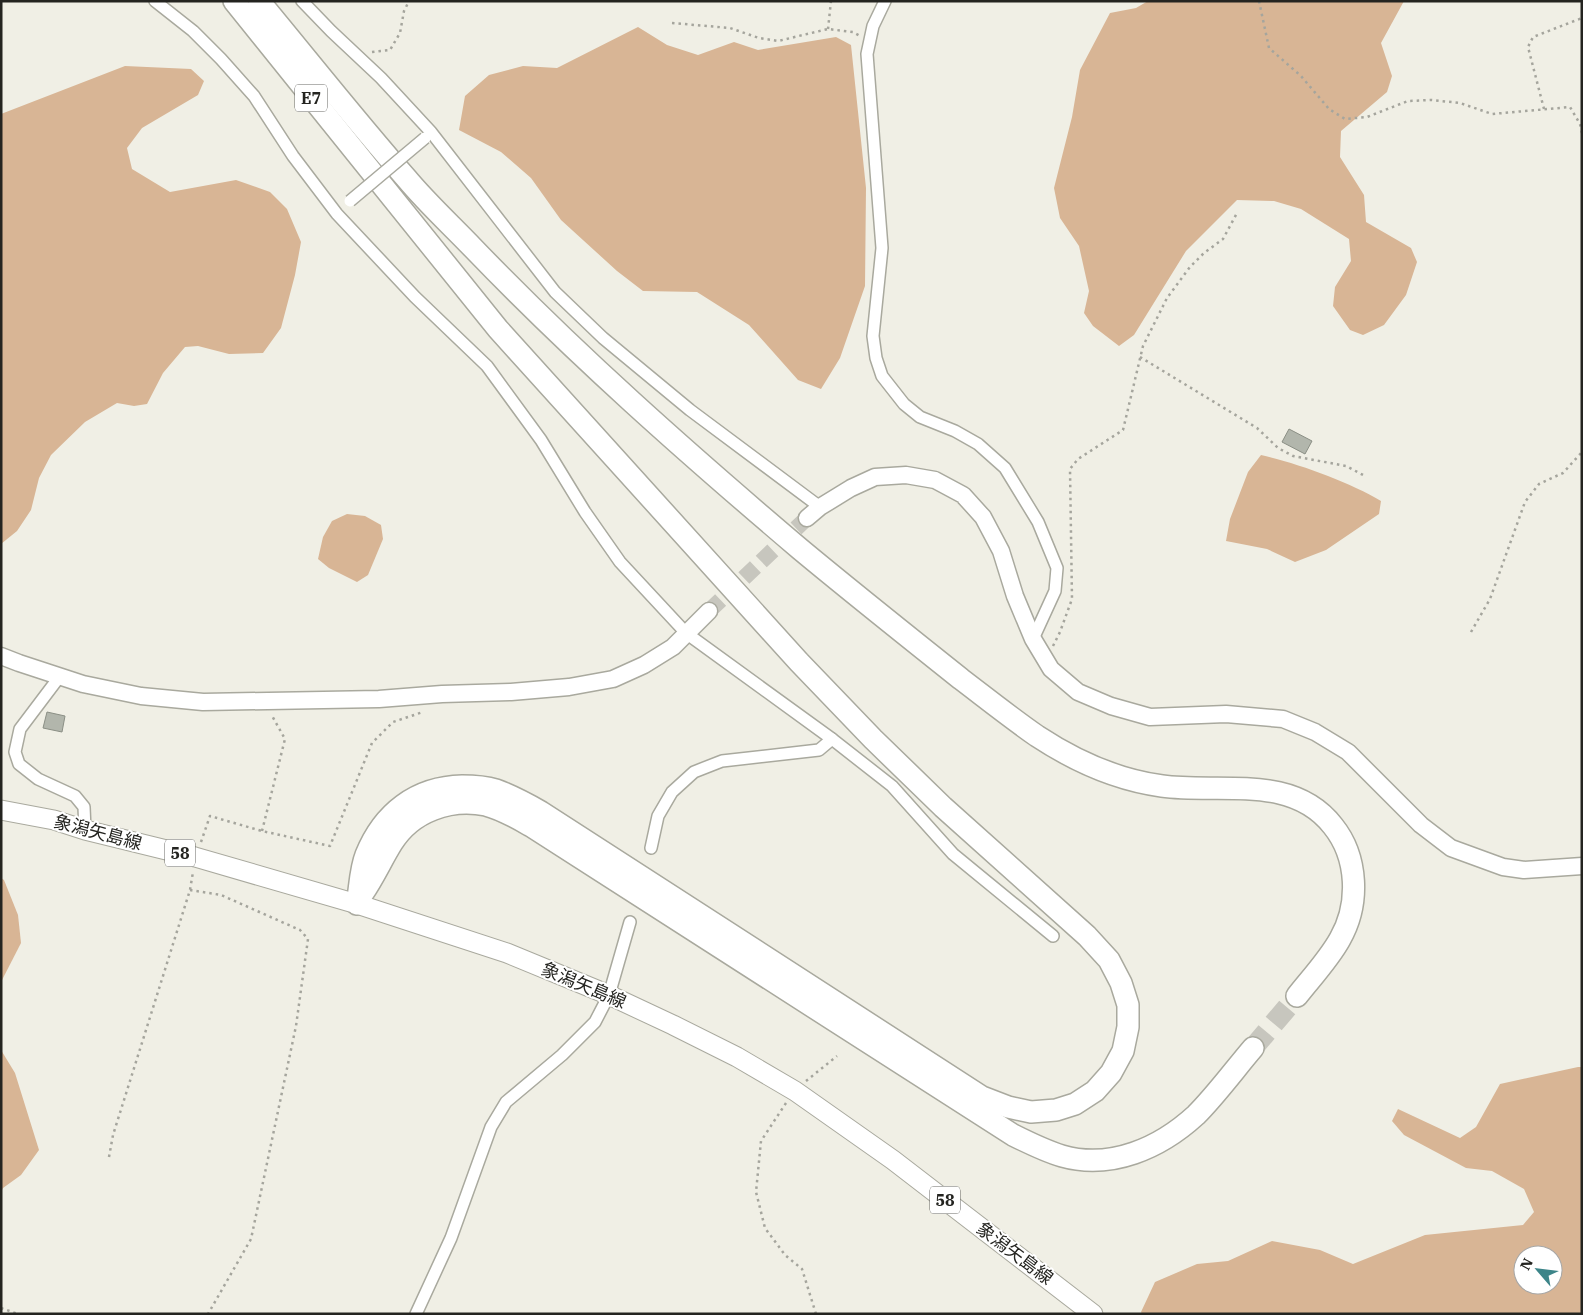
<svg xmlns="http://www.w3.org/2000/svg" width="1583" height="1315" viewBox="0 0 1583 1315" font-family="'IBM Plex Serif','Noto Sans JP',serif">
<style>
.forest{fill:#d8b595;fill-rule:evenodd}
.building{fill:#b2b6ac;stroke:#8b8f85}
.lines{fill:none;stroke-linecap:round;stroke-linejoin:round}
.secondary-tunnel{stroke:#c7c6be;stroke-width:16;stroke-dasharray:16 8;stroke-linecap:butt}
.highway-tunnel{stroke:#c7c6be;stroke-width:21;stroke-dasharray:21 11;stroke-linecap:butt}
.street-casing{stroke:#a9a99e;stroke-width:14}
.secondary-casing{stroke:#a9a99e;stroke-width:19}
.primary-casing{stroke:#a9a99e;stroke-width:21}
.highway-casing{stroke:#a9a99e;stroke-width:24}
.path{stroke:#a5a59d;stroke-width:2.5;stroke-dasharray:2.5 4;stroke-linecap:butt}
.street{stroke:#fff;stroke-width:11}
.secondary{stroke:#fff;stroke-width:16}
.primary{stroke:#fff;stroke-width:19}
.highway{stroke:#fff;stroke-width:21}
.street-bridge-casing{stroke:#a9a99e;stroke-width:14;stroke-linecap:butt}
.street-bridge{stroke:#fff;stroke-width:11}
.labels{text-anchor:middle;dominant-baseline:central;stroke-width:4;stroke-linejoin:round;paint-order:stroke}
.shield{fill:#fff;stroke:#666663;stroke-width:1}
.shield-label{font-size:16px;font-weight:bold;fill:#242420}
.street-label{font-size:18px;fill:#242420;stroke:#fff}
</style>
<rect width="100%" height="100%" fill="#f0efe5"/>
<g class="forest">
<path d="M1148 1H1404L1381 43 1392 76 1387 92 1341 131 1340 157 1364 195 1366 222 1411 248 1417 262 1406 295 1384 325 1363 335 1350 330 1333 306 1335 287 1351 261 1349 239 1301 209 1274 201 1237 200 1186 251 1134 335 1119 346 1093 326 1084 313 1089 291 1079 246 1060 218 1054 188 1072 117 1080 70 1110 13 1136 8Z"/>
<path d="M638 27 667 45 698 55 734 42 758 50 836 37 851 45 866 188 865 286 840 358 821 389 798 380 749 325 697 292 643 291 617 271 561 220 531 178 501 152 459 130 465 96 489 75 523 66 557 68Z"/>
<path d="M125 66 191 69 204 81 198 95 142 128 127 148 132 169 170 192 236 180 270 192 287 209 301 242 295 275 281 328 263 353 229 354 198 346 185 347 163 373 147 404 134 406 117 403 85 422 51 455 39 478 31 510 17 531 1 544V114Z"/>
<path d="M1261 455C1297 463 1350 482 1381 501L1379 514 1326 550 1295 562 1267 549 1226 541 1230 519 1248 472Z"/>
<path d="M347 514 365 516 381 525 383 539 368 575 357 582 329 568 318 559 323 537 332 521Z"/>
<path d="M1 878 4 880 18 915 21 943 1 982Z"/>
<path d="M1 1050 15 1073 39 1150 21 1175 3 1188 1 1192Z"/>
<path d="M1578 1067H1582V1314H1142L1141 1312 1155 1282 1197 1264 1228 1261 1272 1241 1320 1250 1353 1264 1425 1235 1523 1225 1534 1212 1524 1189 1492 1171 1466 1168 1404 1135 1392 1121 1398 1109 1460 1138 1476 1127 1500 1084ZM1523 1255H1553V1285H1523Z"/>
</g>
<g class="building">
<path d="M1289 429 1312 441 1305 454 1282 442Z"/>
<path d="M47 712 65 716 62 732 43 728Z"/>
</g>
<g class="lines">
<path class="secondary-tunnel" d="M709 611 807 518"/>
<path class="highway-tunnel" d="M1253 1048 1297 996"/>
<defs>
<g id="street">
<path d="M155 1 193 31 221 59 254 96 293 156 337 214 415 297 487 366 541 440 585 512 620 562 686 633 832 739 892 786 953 854 1053 936"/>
<path d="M302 1 331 31 381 78 431 132 555 292 603 338 690 410 820 507"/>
<path d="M885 1 873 26 867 54 882 248 873 336 876 358 882 376 904 404 920 417 955 431 978 444 1005 468 1038 522 1057 568 1055 591 1033 639"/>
<path d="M60 676 20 729 15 752 19 764 38 779 75 796 84 807 85 830"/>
<path d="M651 848 658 816 672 792 694 772 722 761 819 750 832 739"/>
<path d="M416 1314 451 1238 491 1127 506 1102 562 1055 595 1022 609 995 630 922"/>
</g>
<g id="secondary">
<path d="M807 518 820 507 851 488 875 477 906 475 935 480 963 495 983 517 1001 551 1015 596 1033 639 1051 669 1078 692 1111 706 1150 717 1226 714 1283 719 1315 732 1348 752 1421 825 1451 848 1503 867 1524 870 1582 866"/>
<path d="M1 656 19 663 83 684 141 696 203 702 379 699 442 694 511 692 569 687 613 679 644 665 673 647 709 611"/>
</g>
<path id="primary" d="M1 810 54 820 85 830 195 857 357 904 507 953 609 995 673 1025 737 1057 795 1091 893 1160 1093 1314"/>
<g id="highway">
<path d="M234 1 498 329 799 662 873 739 943 807 1087 936 1109 960 1121 983 1128 1005V1027L1123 1051 1111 1073 1095 1091 1075 1104 1056 1110 1031 1112 1008 1107 982 1097 541 812C527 804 512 796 496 790 486 787 473 786 462 786 416 787 383 813 366 855 360 870 360 889 357 904"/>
<path d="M259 1C308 60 356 121 407 179 427 203 451 225 473 248 576 355 687 453 800 549 853 593 907 636 961 679 986 698 1011 718 1037 736 1075 761 1117 780 1162 786 1219 794 1292 773 1333 826 1358 857 1360 904 1340 939 1329 959 1312 977 1297 996"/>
<path d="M363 893C374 877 382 859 392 843 412 811 450 798 486 805 502 809 517 818 531 826L1013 1135C1029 1143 1045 1151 1062 1156 1111 1170 1160 1148 1196 1115 1216 1095 1235 1069 1253 1048"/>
</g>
</defs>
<use href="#street" class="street-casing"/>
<use href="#secondary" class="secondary-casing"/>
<use href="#primary" class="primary-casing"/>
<use href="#highway" class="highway-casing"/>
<g class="path">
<path d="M1259 1 1269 48 1301 76 1329 109 1345 119 1367 117 1408 101 1432 100 1460 103 1492 114 1570 107 1580 124 1582 133"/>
<path d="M672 23 730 28 759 38 778 41 828 29 853 32 860 36"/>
<path d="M828 29 831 1"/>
<path d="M372 52 390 50 400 33 404 11 409 1"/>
<path d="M1544 109 1528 47 1533 37 1582 18"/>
<path d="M1140 357 1257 428 1278 448 1293 456 1346 466 1365 476"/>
<path d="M1471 632 1490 599 1525 502 1539 484 1563 473 1582 452"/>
<path d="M1053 646 1060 632 1072 599 1070 469 1078 459 1123 430 1143 346 1167 298 1190 267 1204 253 1223 239 1237 213"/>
<path d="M262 831 285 739 271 714"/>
<path d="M201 842 210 816 262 831 330 846 372 743 393 722 423 712"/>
<path d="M190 890 221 895 300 930 308 939 296 1026 251 1239 208 1314"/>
<path d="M806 1081 837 1056"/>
<path d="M786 1103 761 1141 756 1192 765 1228 785 1255 802 1269 816 1314"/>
<path d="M109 1157 113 1135 190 890 193 872"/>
<path d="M1 1308 18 1314"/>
</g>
<use href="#street" class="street"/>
<use href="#secondary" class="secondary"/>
<use href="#primary" class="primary"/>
<use href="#highway" class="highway"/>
<defs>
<path id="street-bridge" d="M350 201 425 138"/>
</defs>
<use href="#street-bridge" class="street-bridge-casing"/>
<use href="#street-bridge" class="street-bridge"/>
</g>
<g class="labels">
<g class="shield">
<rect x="295" y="84.5" width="32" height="27" rx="4"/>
<rect x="165" y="839.5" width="30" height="27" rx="4"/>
<rect x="930" y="1186.5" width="30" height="27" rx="4"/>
</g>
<g class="shield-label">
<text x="311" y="98">E7</text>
<text x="180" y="853">58</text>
<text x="945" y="1200">58</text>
</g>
<g class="street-label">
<text transform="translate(98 832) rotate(15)">象潟矢島線</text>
<text transform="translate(584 985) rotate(23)">象潟矢島線</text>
<text transform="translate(1015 1253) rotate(37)">象潟矢島線</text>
</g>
</g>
<rect width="1583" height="1315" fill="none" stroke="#242420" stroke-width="5"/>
<g transform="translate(1538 1270) rotate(298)"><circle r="24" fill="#ffffff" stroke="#a7a7a6"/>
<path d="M0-4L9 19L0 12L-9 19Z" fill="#3d8589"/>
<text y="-8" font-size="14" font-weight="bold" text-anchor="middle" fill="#242420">N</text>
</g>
</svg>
